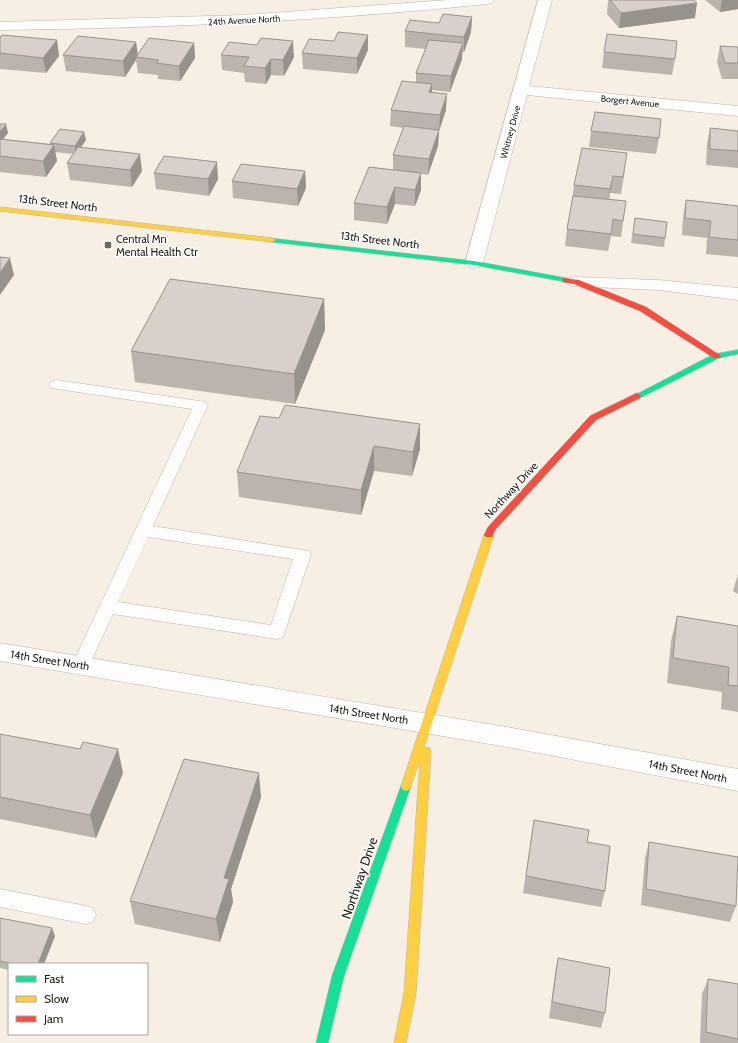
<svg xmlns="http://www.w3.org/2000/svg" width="738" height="1043" viewBox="0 0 738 1043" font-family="Cabin,sans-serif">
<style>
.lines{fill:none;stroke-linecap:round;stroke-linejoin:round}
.lane-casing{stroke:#bcb5ac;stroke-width:1}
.street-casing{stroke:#bcb5ac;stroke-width:1}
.fast-casing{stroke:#bcb5ac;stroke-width:1}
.slow-casing{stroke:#bcb5ac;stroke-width:1}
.jam-casing{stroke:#bcb5ac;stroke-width:1}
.lane{fill:#fefdfb;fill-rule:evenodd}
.street{fill:#fefdfb;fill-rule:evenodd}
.fast{fill:#16e098;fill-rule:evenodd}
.slow{fill:#ffcf43;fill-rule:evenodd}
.jam{fill:#f24e42;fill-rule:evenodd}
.wall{fill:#bbb4ad}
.shaded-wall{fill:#98928d}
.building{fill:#d9d1c9;stroke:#98928d}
.poi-dot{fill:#6e685f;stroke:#fff;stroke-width:1.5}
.labels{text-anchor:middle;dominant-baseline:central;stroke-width:3;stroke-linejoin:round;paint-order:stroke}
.far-street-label{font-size:9px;fill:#252018;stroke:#fff}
.street-label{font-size:11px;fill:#252018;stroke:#fff}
.poi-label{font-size:11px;fill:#252018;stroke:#fff;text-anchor:start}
.near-street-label{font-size:13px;fill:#252018;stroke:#fff}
</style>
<rect width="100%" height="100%" fill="#f7efe3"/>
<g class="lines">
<defs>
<g id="lane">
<path d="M56 380 206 402 208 405 153 526 309 551 311 555 283 637 277 639 113 614 87 670 81 672 75 670 72 665 192 409 51 388 49 385 51 382ZM148 537 293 559 271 625 118 602Z"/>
<path d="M0 889 86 906 93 908 96 915 93 922 86 924 0 907Z"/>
</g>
<g id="street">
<path d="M447 0H494L492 3 487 4C325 21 163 28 0 30V22L244 15Z"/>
<path d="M538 0H552L529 86 738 106V116L527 95 483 263 480 267 474 268 468 267 465 263Z"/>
<path d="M576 277 659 280 738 288V300L659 290 570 286 567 282 570 278Z"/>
<path d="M0 643 507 727 738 769V791L507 747 0 661Z"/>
</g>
<g id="fast">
<path d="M269 238 474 261 566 278 570 280 566 282 474 265 272 242H269Z"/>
<path d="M738 350V354L719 358 640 398H634L633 396 714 354Z"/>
<path d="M406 781 410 783 411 786 344 976 328 1043H316L332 976 401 786 402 783Z"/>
</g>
<g id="slow">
<path d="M0 207 272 238 276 240 272 242 0 211Z"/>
<path d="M489 532 494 535 424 747 430 748 431 751 416 993 406 1043H394L404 993 420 759 410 789 406 791 402 789 401 786 484 535Z"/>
</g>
<g id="jam">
<path d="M563 278 579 280 646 307 721 356 720 358H714L640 311 574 284 563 282Z"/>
<path d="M637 393 641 396 640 398 596 420 495 530 492 537H486L484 535 488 527 590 416Z"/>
</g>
</defs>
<use href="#lane" class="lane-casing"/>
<use href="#street" class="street-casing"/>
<use href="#fast" class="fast-casing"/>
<use href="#slow" class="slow-casing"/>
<use href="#jam" class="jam-casing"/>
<use href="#lane" class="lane"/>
<use href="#street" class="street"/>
<use href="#fast" class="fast"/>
<use href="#slow" class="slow"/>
<use href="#jam" class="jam"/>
</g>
<g class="wall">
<path d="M608 0H694L695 18 619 28 607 14Z"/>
<path d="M705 0H738V9L720 12Z"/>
<path d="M472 17 471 32 464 52H462V59L450 92 432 90V92L446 110 439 131 438 146 428 175 421 174V190L415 206 395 204 387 224 354 220V203L393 170V155L404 128 390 126 391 110 416 82V73L426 49 405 47V31L439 23Z"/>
<path d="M368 35V50L357 74 303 69 302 53 334 41Z"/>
<path d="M0 37 57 40 59 56 46 73 0 69Z"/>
<path d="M136 42 138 55 194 43 195 58 180 81 158 79V75L138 73 136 60 125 77 66 71 63 55Z"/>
<path d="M720 46 738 47V79H722L717 62Z"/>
<path d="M604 52 675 59 672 75 602 68Z"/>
<path d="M221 55 294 57 284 76 271 75 266 84 245 82 244 73 222 70Z"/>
<path d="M0 124 8 133 3 139 50 144V143L86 140 81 147 142 171 132 187 70 180 67 163 74 154 55 152 57 161 46 177 0 172Z"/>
<path d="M710 128 738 131V168L706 165 707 144Z"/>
<path d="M591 131 659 138 656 154 589 147Z"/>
<path d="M625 170 621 194 610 193 609 200 626 201 621 237 611 236 608 251 565 246 567 229 572 201 574 185Z"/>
<path d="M305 171 306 188 298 206 233 198 232 181Z"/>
<path d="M154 173 218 179 209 196 156 189Z"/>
<path d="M686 200 738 206V257L706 254 707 238 682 235 683 217Z"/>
<path d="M635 218 665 238 664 247 631 243Z"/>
<path d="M324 299 325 330 295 404 135 382 131 351Z"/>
<path d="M279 418 420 449 412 476 374 471 361 515 239 497 237 472Z"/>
<path d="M738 574V594L733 591Z"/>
<path d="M677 616 738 626V712L721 709 722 692 667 683 671 641Z"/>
<path d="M0 734 123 773 96 838 0 819Z"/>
<path d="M261 797 231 889 233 902 220 942 135 924 130 901Z"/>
<path d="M534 820 605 891 601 907 523 893Z"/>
<path d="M649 842 736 906 730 922 641 905 645 858Z"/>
<path d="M0 918 55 936 44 964H9V970L0 968Z"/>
<path d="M558 958 605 1013 601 1028 549 1018 555 974Z"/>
<path d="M708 979 738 984V1043H700L702 994Z"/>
</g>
<g class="shaded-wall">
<path d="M722 0H738V9L720 12Z"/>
<path d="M697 3 695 18 619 28 621 13Z"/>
<path d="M472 17 471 32 464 52V37Z"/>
<path d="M368 35V50L357 74V58Z"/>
<path d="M57 40 59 56 46 73 43 58Z"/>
<path d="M293 41 294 57 284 76 283 60Z"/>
<path d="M136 42 138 57H136V60L125 77 123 61Z"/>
<path d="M194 43 195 58 180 81 179 66Z"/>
<path d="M463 43 462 59 450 92 451 76Z"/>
<path d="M271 59V75L266 84 265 68Z"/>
<path d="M432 84V100L429 92Z"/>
<path d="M447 94 446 110 439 131 438 146 428 175 429 159 439 130 440 115Z"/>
<path d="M6 124 8 133 0 143V132Z"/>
<path d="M84 132 86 140 76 154 75 146Z"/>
<path d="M54 145 57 161 46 177 43 161Z"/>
<path d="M140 154 142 171 132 187 130 170Z"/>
<path d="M217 162 218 179 209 196 208 179Z"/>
<path d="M305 171 306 188 298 206 297 189Z"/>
<path d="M421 173V190L415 206V190Z"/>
<path d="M613 176 610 193 608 206 610 189Z"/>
<path d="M395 187V204L387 224V207Z"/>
<path d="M10 258 14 275 0 295V273Z"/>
<path d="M324 299 325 330 295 404 294 374Z"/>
<path d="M420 424V449L412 476 413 452Z"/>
<path d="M374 446V471L361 515V490Z"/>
<path d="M118 749 123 773 96 838 90 815Z"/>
<path d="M259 773 261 797 231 889 233 902 220 942 216 919 224 878Z"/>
<path d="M52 928 55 936 44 964H38Z"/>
</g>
<g class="building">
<path d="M610 0H694L697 3 621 13Z"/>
<path d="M443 14 472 17 464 37 405 31 410 20 439 23Z"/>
<path d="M338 32 368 35 357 58 302 53 309 39 334 41Z"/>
<path d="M607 34 677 41 675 59 604 52Z"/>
<path d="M2 35 57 40 43 58 0 53V37Z"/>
<path d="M78 36 136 42 123 61 63 55Z"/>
<path d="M149 38 194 43 179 66 156 63 159 60 136 57Z"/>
<path d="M261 38 293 41 283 60 271 59 265 68 244 66 249 57 221 55 229 42 257 45Z"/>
<path d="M429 40 463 43 451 76 416 73Z"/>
<path d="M720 46 738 47V63H725Z"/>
<path d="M402 81 432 84 429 92 447 94 440 115 391 110Z"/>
<path d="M595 112 661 119 659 138 591 131Z"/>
<path d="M0 124H6L0 132Z"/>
<path d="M404 126 439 130 429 159 393 155Z"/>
<path d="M710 128 738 131V151L710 149Z"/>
<path d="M60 129 84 132 75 146 50 143Z"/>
<path d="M0 139 54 145 43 161 0 156Z"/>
<path d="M78 147 140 154 130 170 67 163Z"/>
<path d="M582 148 627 153 623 177 613 176 610 189 574 185Z"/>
<path d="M164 156 217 162 208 179 154 173Z"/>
<path d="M241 164 305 171 297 189 232 181Z"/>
<path d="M369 167 421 173 415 190 395 187 387 207 354 203Z"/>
<path d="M573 196 626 201 623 221 613 219 611 234 567 229Z"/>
<path d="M686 200 738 206V240L709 237 711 221 685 218Z"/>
<path d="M635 218 667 222 665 238 633 234Z"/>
<path d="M0 257 10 258 0 273Z"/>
<path d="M170 279 324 299 294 374 131 351Z"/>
<path d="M285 405 420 424 413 452 374 446 361 490 237 472 260 416 279 418Z"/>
<path d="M677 616 738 626V686L728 685 729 667 673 658Z"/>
<path d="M0 734 80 749 83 742 118 749 90 815 0 797Z"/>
<path d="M184 759 259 773 224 878 229 879 216 919 130 901Z"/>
<path d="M534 820 589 830 587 842 610 846 605 891 526 876Z"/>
<path d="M649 842 738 857 736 906 646 889Z"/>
<path d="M0 918 52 928 38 964H15L0 961Z"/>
<path d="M558 958 610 968 605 1013 552 1002Z"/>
<path d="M708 979 738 984V1039L706 1032Z"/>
</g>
<rect class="poi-dot" x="104" y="241" width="8" height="8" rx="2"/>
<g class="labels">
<g class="far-street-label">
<text transform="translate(244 20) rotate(-3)">24th Avenue North</text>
<text transform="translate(630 101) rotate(6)">Borgert Avenue</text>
<text transform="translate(510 132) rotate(-75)">Whitney Drive</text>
</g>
<g class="street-label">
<text transform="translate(58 203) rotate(7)">13th Street North</text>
<text transform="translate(380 240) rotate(7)">13th Street North</text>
<text transform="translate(511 490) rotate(-47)">Northway Drive</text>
<text transform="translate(50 660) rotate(9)">14th Street North</text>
<text transform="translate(369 714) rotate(9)">14th Street North</text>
<text transform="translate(688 771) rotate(11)">14th Street North</text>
</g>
<g class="poi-label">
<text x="116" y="239">Central Mn<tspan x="116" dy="13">Mental Health Ctr</tspan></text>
</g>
<g class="near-street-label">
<text transform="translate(359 878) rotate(-71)">Northway Drive</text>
</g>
</g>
<rect x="8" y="963" width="140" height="72" fill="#ffffff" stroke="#a8a6a3"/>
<rect x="16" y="976" width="20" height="6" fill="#16e098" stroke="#a8a6a3"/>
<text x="44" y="983" font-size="12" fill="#252018">Fast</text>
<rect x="16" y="996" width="20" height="6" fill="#ffcf43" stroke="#a8a6a3"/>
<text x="44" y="1003" font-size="12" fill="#252018">Slow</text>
<rect x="16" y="1016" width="20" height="6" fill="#f24e42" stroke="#a8a6a3"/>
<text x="44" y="1023" font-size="12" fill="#252018">Jam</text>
</svg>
